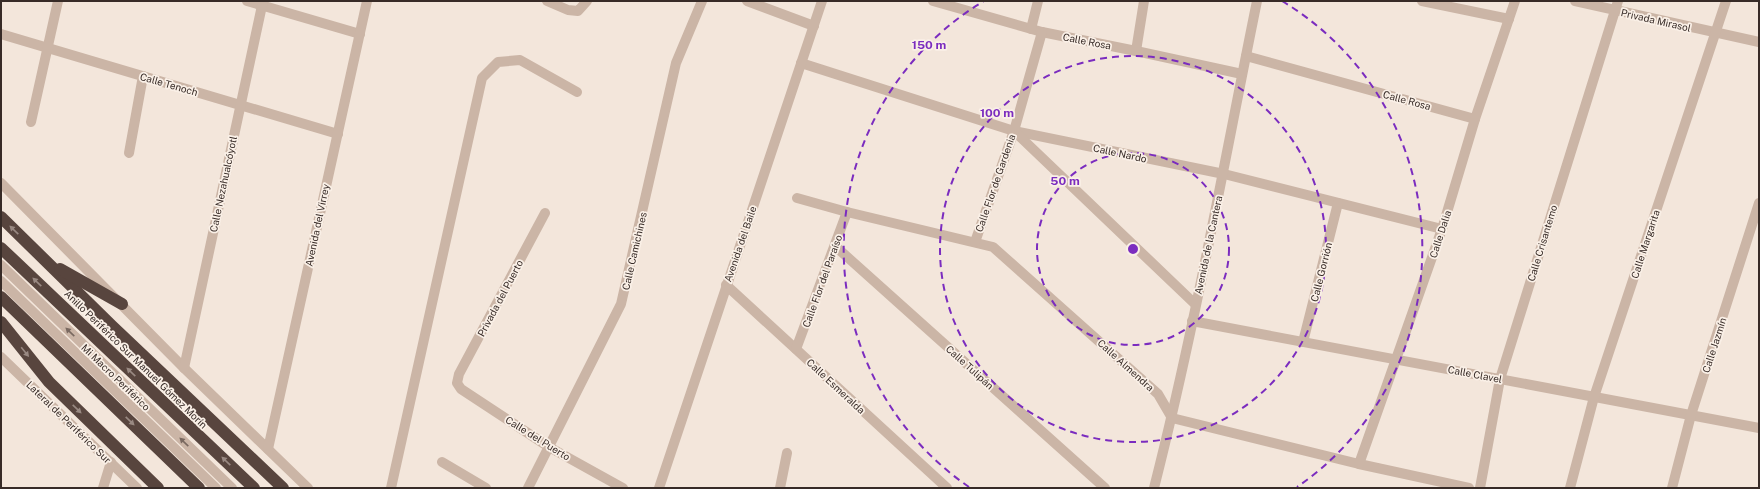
<svg xmlns="http://www.w3.org/2000/svg" width="1760" height="489" viewBox="0 0 1760 489" font-family="'Public Sans',sans-serif">
<style>
.lines{fill:none;stroke-linecap:round;stroke-linejoin:round}
.minor{stroke:#cbb5a6;stroke-width:10}
.highway{stroke:#58453e;stroke-width:12}
.oneway{fill:#998982}
.oneway2{fill:#7a6960}
.ring{fill:none;stroke:#7b2cbf;stroke-width:2;stroke-dasharray:7 5}
.labels{text-anchor:middle;dominant-baseline:central;stroke-width:3.5;stroke-linejoin:round;paint-order:stroke}
.street-label{font-size:10px;fill:#372b27;stroke:#faf0e7}
.centre{fill:#7b2cbf;stroke:#faf0e7;stroke-width:2}
.ring-label{font-size:12px;text-anchor:middle;font-weight:bold;fill:#7b2cbf;stroke:#faf0e7;stroke-width:3.5;stroke-linejoin:round;paint-order:stroke}
</style>
<rect width="100%" height="100%" fill="#f3e6db"/>
<g class="lines">
<g class="minor">
<path d="M247 1 360 34"/>
<path d="M547 1 568 10 578 11 587 1"/>
<path d="M747 1 814 26"/>
<path d="M933 1 1042 32 1136 51 1242 74"/>
<path d="M1422 1 1509 19"/>
<path d="M1575 1 1759 42"/>
<path d="M1031 29 1038 1"/>
<path d="M1 34 338 134"/>
<path d="M1136 51 1144 1"/>
<path d="M1246 56 1475 119"/>
<path d="M801 63 1014 131 1224 174 1442 229"/>
<path d="M31 122 58 1"/>
<path d="M1014 131 1195 304"/>
<path d="M129 153 143 76"/>
<path d="M1 183 184 368 308 488"/>
<path d="M797 198 847 212 993 247 1158 394 1172 418 1359 464 1469 488"/>
<path d="M545 213 459 374 457 383 461 389 549 447 623 488"/>
<path d="M975 242 1014 131 1042 32"/>
<path d="M835 246 1105 488"/>
<path d="M1 265 232 488"/>
<path d="M1 281 216 488"/>
<path d="M726 285 947 488"/>
<path d="M1192 321 1759 428"/>
<path d="M1303 342 1338 203"/>
<path d="M796 349 847 212"/>
<path d="M1 357 137 488"/>
<path d="M184 368 263 1"/>
<path d="M268 449 367 1"/>
<path d="M442 462 486 488"/>
<path d="M1359 464 1442 229 1475 119 1515 1"/>
<path d="M103 488 111 462"/>
<path d="M391 488 482 78 498 62 520 60 577 92"/>
<path d="M528 488 621 304 676 63 702 1"/>
<path d="M659 488 822 1"/>
<path d="M780 488 787 453"/>
<path d="M1154 488C1195 327 1224 163 1257 1"/>
<path d="M1480 488 1500 379 1618 1"/>
<path d="M1570 488 1594 397 1726 1"/>
<path d="M1672 488 1691 415 1759 203"/>
</g>
<g class="highway">
<path d="M1 217 112 326 283 488"/>
<path d="M1 248 254 488"/>
<path d="M60 269 122 304"/>
<path d="M1 297 199 488"/>
<path d="M1 322 49 382 158 488"/>
</g>
</g>
<defs><path id="oneway-solid" d="M-6-.8H1V-3.2L6.5 0L1 3.2V.8H-6Z"/></defs>
<g class="oneway">
<use href="#oneway-solid" transform="translate(14 230) rotate(-136)"/>
<use href="#oneway-solid" transform="translate(37 282) rotate(-136)"/>
<use href="#oneway-solid" transform="translate(25 352) rotate(51)"/>
<use href="#oneway-solid" transform="translate(131 372) rotate(-136)"/>
<use href="#oneway-solid" transform="translate(77 409) rotate(44)"/>
<use href="#oneway-solid" transform="translate(130 421) rotate(44)"/>
<use href="#oneway-solid" transform="translate(226 461) rotate(-136)"/>
</g>
<g class="oneway2">
<use href="#oneway-solid" transform="translate(70 332) rotate(-136)"/>
<use href="#oneway-solid" transform="translate(184 442) rotate(-136)"/>
</g>
<g class="ring">
<circle cx="1133" cy="249" r="96"/>
<circle cx="1133" cy="249" r="193"/>
<path d="M969 487A289 289 0 0 1 984 1M1282 1A289 289 0 0 1 1297 487"/>
</g>
<g class="labels">
<g class="street-label">
<text transform="translate(1656 20) rotate(13)">Privada Mirasol</text>
<text transform="translate(1087 41) rotate(11)">Calle Rosa</text>
<text transform="translate(169 84) rotate(16)">Calle Tenoch</text>
<text transform="translate(1407 100) rotate(15)">Calle Rosa</text>
<text transform="translate(1120 153) rotate(12)">Calle Nardo</text>
<text transform="translate(995 183) rotate(-71)">Calle Flor de Gardenia</text>
<text transform="translate(223 184) rotate(-78)">Calle Nezahualcóyotl</text>
<text transform="translate(317 225) rotate(-78)">Avenida del Virrey</text>
<text transform="translate(1440 234) rotate(-72)">Calle Dalia</text>
<text transform="translate(1542 243) rotate(-73)">Calle Crisantemo</text>
<text transform="translate(740 244) rotate(-71)">Avenida del Baile</text>
<text transform="translate(1645 244) rotate(-72)">Calle Margarita</text>
<text transform="translate(1208 245) rotate(-78)">Avenida de la Cantera</text>
<text transform="translate(634 251) rotate(-77)">Calle Camichines</text>
<text transform="translate(1321 272) rotate(-76)">Calle Gorrión</text>
<text transform="translate(822 281) rotate(-70)">Calle Flor del Paraíso</text>
<text transform="translate(500 298) rotate(-62)">Privada del Puerto</text>
<text transform="translate(1714 345) rotate(-72)">Calle Jazmín</text>
<text transform="translate(136 359) rotate(44)">Anillo Periférico Sur Manuel Gómez Morín</text>
<text transform="translate(1126 365) rotate(42)">Calle Almendra</text>
<text transform="translate(970 367) rotate(42)">Calle Tulipán</text>
<text transform="translate(1475 374) rotate(11)">Calle Clavel</text>
<text transform="translate(116 377) rotate(44)">Mi Macro Periférico</text>
<text transform="translate(836 386) rotate(43)">Calle Esmeralda</text>
<text transform="translate(69 422) rotate(44)">Lateral de Periférico Sur</text>
<text transform="translate(538 438) rotate(32)">Calle del Puerto</text>
</g>
</g>
<circle cx="1133" cy="249" r="6" class="centre"/>
<g class="ring-label">
<text x="929" y="49">150 m</text>
<text x="997" y="117">100 m</text>
<text x="1065" y="185">50 m</text>
</g>
<rect width="1760" height="489" fill="none" stroke="#372b27" stroke-width="4"/>
</svg>
